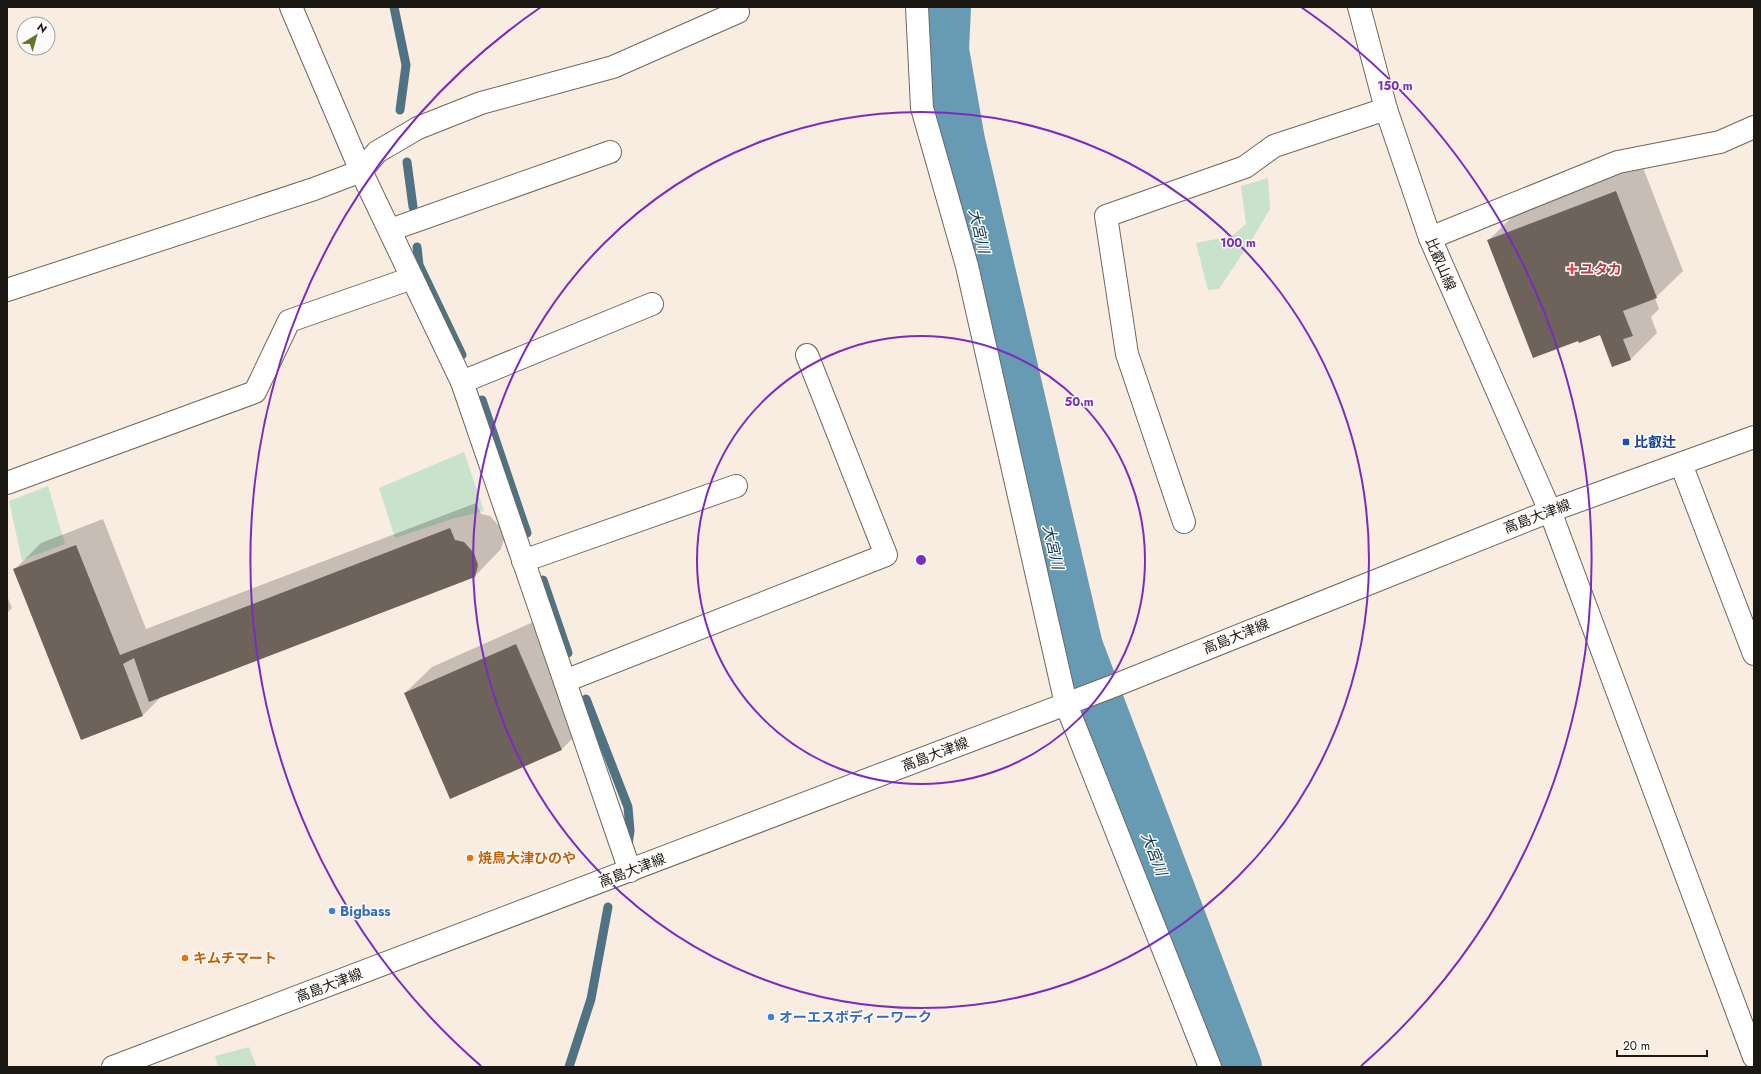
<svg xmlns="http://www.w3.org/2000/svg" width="1761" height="1074" viewBox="0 0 1761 1074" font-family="Jost,'Noto Sans JP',sans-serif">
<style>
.green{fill:#c9e2cc}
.shadow{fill:#0003}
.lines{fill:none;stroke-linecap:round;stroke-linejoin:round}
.stream{stroke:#507383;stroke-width:9}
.river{stroke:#679bb3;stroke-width:54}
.building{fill:#6d635a}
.minor-casing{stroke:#70665c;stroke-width:24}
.secondary-casing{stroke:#70665c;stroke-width:24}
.minor{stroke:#fff;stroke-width:22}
.secondary{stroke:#fff;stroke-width:22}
.ring{fill:none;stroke:#7b2cbf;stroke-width:2}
.health-dot{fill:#e0444e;stroke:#fefcfa;stroke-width:1.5}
.transit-dot{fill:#1a4fb4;stroke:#fefcfa;stroke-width:1.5}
.food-dot{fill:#e8710a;stroke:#fefcfa;stroke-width:1.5}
.shop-dot{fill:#3f7fe0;stroke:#fefcfa;stroke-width:1.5}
.labels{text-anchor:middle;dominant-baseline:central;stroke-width:3;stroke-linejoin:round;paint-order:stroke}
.street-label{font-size:14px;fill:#1b1713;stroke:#fefcfa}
.health-label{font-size:14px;font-weight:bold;fill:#be3a42;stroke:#fefcfa;text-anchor:start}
.transit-label{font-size:14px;font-weight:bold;fill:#164399;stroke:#fefcfa;text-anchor:start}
.food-label{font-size:14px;font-weight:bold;fill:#c56008;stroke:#fefcfa;text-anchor:start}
.shop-label{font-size:14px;font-weight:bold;fill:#366cbe;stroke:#fefcfa;text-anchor:start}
.water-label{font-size:15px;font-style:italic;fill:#0d3b4d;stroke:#fefcfa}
.centre{fill:#7b2cbf;stroke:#fefcfa;stroke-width:2}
.ring-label{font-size:12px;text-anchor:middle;font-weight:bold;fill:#7b2cbf;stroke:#fefcfa;stroke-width:3;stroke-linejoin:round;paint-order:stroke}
</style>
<rect width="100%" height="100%" fill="#f9ede2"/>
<g class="green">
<path d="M1268 178 1270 209 1251 241 1219 289 1208 290 1196 243 1232 236 1246 224 1241 186Z"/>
<path d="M464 452 484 511 452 519 395 538 379 488Z"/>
<path d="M48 486 65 544 22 560 9 501Z"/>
<path d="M249 1047 257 1067H218L215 1056Z"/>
</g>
<g class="shadow">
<path d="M1642 165 1683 271 1655 298 1659 309 1651 317 1657 333 1631 359 1613 366 1601 334 1489 240 1515 214Z"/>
<path d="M476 503 481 514 490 516 500 527 504 539 501 549 475 576 161 697 143 715 82 739 15 569 41 543 103 519 146 629Z"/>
<path d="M7 596 12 608 7 613Z"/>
<path d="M542 618 588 723 562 749 451 798 405 693 432 667Z"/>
</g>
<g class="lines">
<g class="stream">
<path d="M394 7 406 65 400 110"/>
<path d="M407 162 413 207"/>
<path d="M417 247 419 265 462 355"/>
<path d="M482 400 527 533"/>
<path d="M543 580 568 653"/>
<path d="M586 699 628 807 630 831 628 844"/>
<path d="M569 1067 591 999 608 907"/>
</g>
<path class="river" d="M944 7 942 50 958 141 1076 647 1235 1067"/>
</g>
<g class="building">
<path d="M1616 191 1657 298 1623 311 1633 336 1623 339 1631 360 1612 367 1600 335 1579 343 1578 341 1533 358 1487 240Z"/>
<path d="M450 528 455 540 464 542 474 553 478 565 475 577 149 702 134 658 123 664 143 716 81 740 13 569 76 545 120 655Z"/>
<path d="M516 644 562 750 450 799 404 693Z"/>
</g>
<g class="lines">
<defs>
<g id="minor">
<path d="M291 7 361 171 462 382 630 871"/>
<path d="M917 7 922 108 967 266 1066 704 1210 1067"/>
<path d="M390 230 610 152"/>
<path d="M1430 238 1618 162 1720 142 1754 127"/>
<path d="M7 290 314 189 361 171 377 152 418 128 481 103 613 67 738 12"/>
<path d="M462 382 652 304"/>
<path d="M1681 464 1754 654"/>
<path d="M7 483 255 392 289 321 412 278"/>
<path d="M1550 511 1754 1057"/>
<path d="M1184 522 1127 354 1106 216 1245 167 1274 146 1386 109"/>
<path d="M523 561 736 486"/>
<path d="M565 681 886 555 807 355"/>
</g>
<g id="secondary">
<path d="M1359 7 1386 109 1430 238 1550 511"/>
<path d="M113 1067 1116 685 1550 511 1754 437"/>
</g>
</defs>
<use href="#minor" class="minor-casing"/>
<use href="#secondary" class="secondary-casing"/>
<use href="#minor" class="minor"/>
<use href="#secondary" class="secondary"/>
</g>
<g class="ring">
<circle cx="921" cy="560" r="224"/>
<circle cx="921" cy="560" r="448"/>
<path d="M481 1066A671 671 0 0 1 541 7M1301 7A671 671 0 0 1 1361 1066"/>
</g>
<path class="health-dot" d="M1570 263h4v4h4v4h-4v4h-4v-4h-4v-4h4z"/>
<rect class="transit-dot" x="1622" y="438" width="8" height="8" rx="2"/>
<g class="food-dot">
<circle cx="470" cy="858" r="4"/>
<circle cx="185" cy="958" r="4"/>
</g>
<g class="shop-dot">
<circle cx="332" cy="911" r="4"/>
<circle cx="771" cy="1017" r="4"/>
</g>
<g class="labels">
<g class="street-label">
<text transform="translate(1441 264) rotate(67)">比叡山線</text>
<text transform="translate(1537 516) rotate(-21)">高島大津線</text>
<text transform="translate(1236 636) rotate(-22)">高島大津線</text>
<text transform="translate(935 754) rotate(-21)">高島大津線</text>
<text transform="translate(632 870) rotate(-21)">高島大津線</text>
<text transform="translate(329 985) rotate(-21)">高島大津線</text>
</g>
<g class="health-label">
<text x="1580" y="269">ユタカ</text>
</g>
<g class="transit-label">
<text x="1634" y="442">比叡辻</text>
</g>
<g class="food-label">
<text x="478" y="858">焼鳥大津ひのや</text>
<text x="193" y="958">キムチマート</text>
</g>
<g class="shop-label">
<text x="340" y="911">Bigbass</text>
<text x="779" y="1017">オーエスボディーワーク</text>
</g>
<g class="water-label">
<text transform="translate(979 231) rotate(77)">大宮川</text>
<text transform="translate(1053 547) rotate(77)">大宮川</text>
<text transform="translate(1154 854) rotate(69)">大宮川</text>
</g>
</g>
<circle cx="921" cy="560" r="6" class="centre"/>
<g class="ring-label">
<text x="1395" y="90">150 m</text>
<text x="1238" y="247">100 m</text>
<text x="1079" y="406">50 m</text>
</g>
<rect width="1761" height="1074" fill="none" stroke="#1b1713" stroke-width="16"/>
<g transform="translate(36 36) rotate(37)"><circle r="19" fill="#fefcfa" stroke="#a3a09e"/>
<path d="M0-3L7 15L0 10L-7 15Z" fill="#627727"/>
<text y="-6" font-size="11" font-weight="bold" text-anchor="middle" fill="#1b1713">N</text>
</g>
<path d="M1617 1050v6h90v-6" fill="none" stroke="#1b1713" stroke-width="2"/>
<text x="1623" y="1050" font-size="12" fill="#1b1713" stroke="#fefcfa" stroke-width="3" paint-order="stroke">20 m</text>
</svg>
